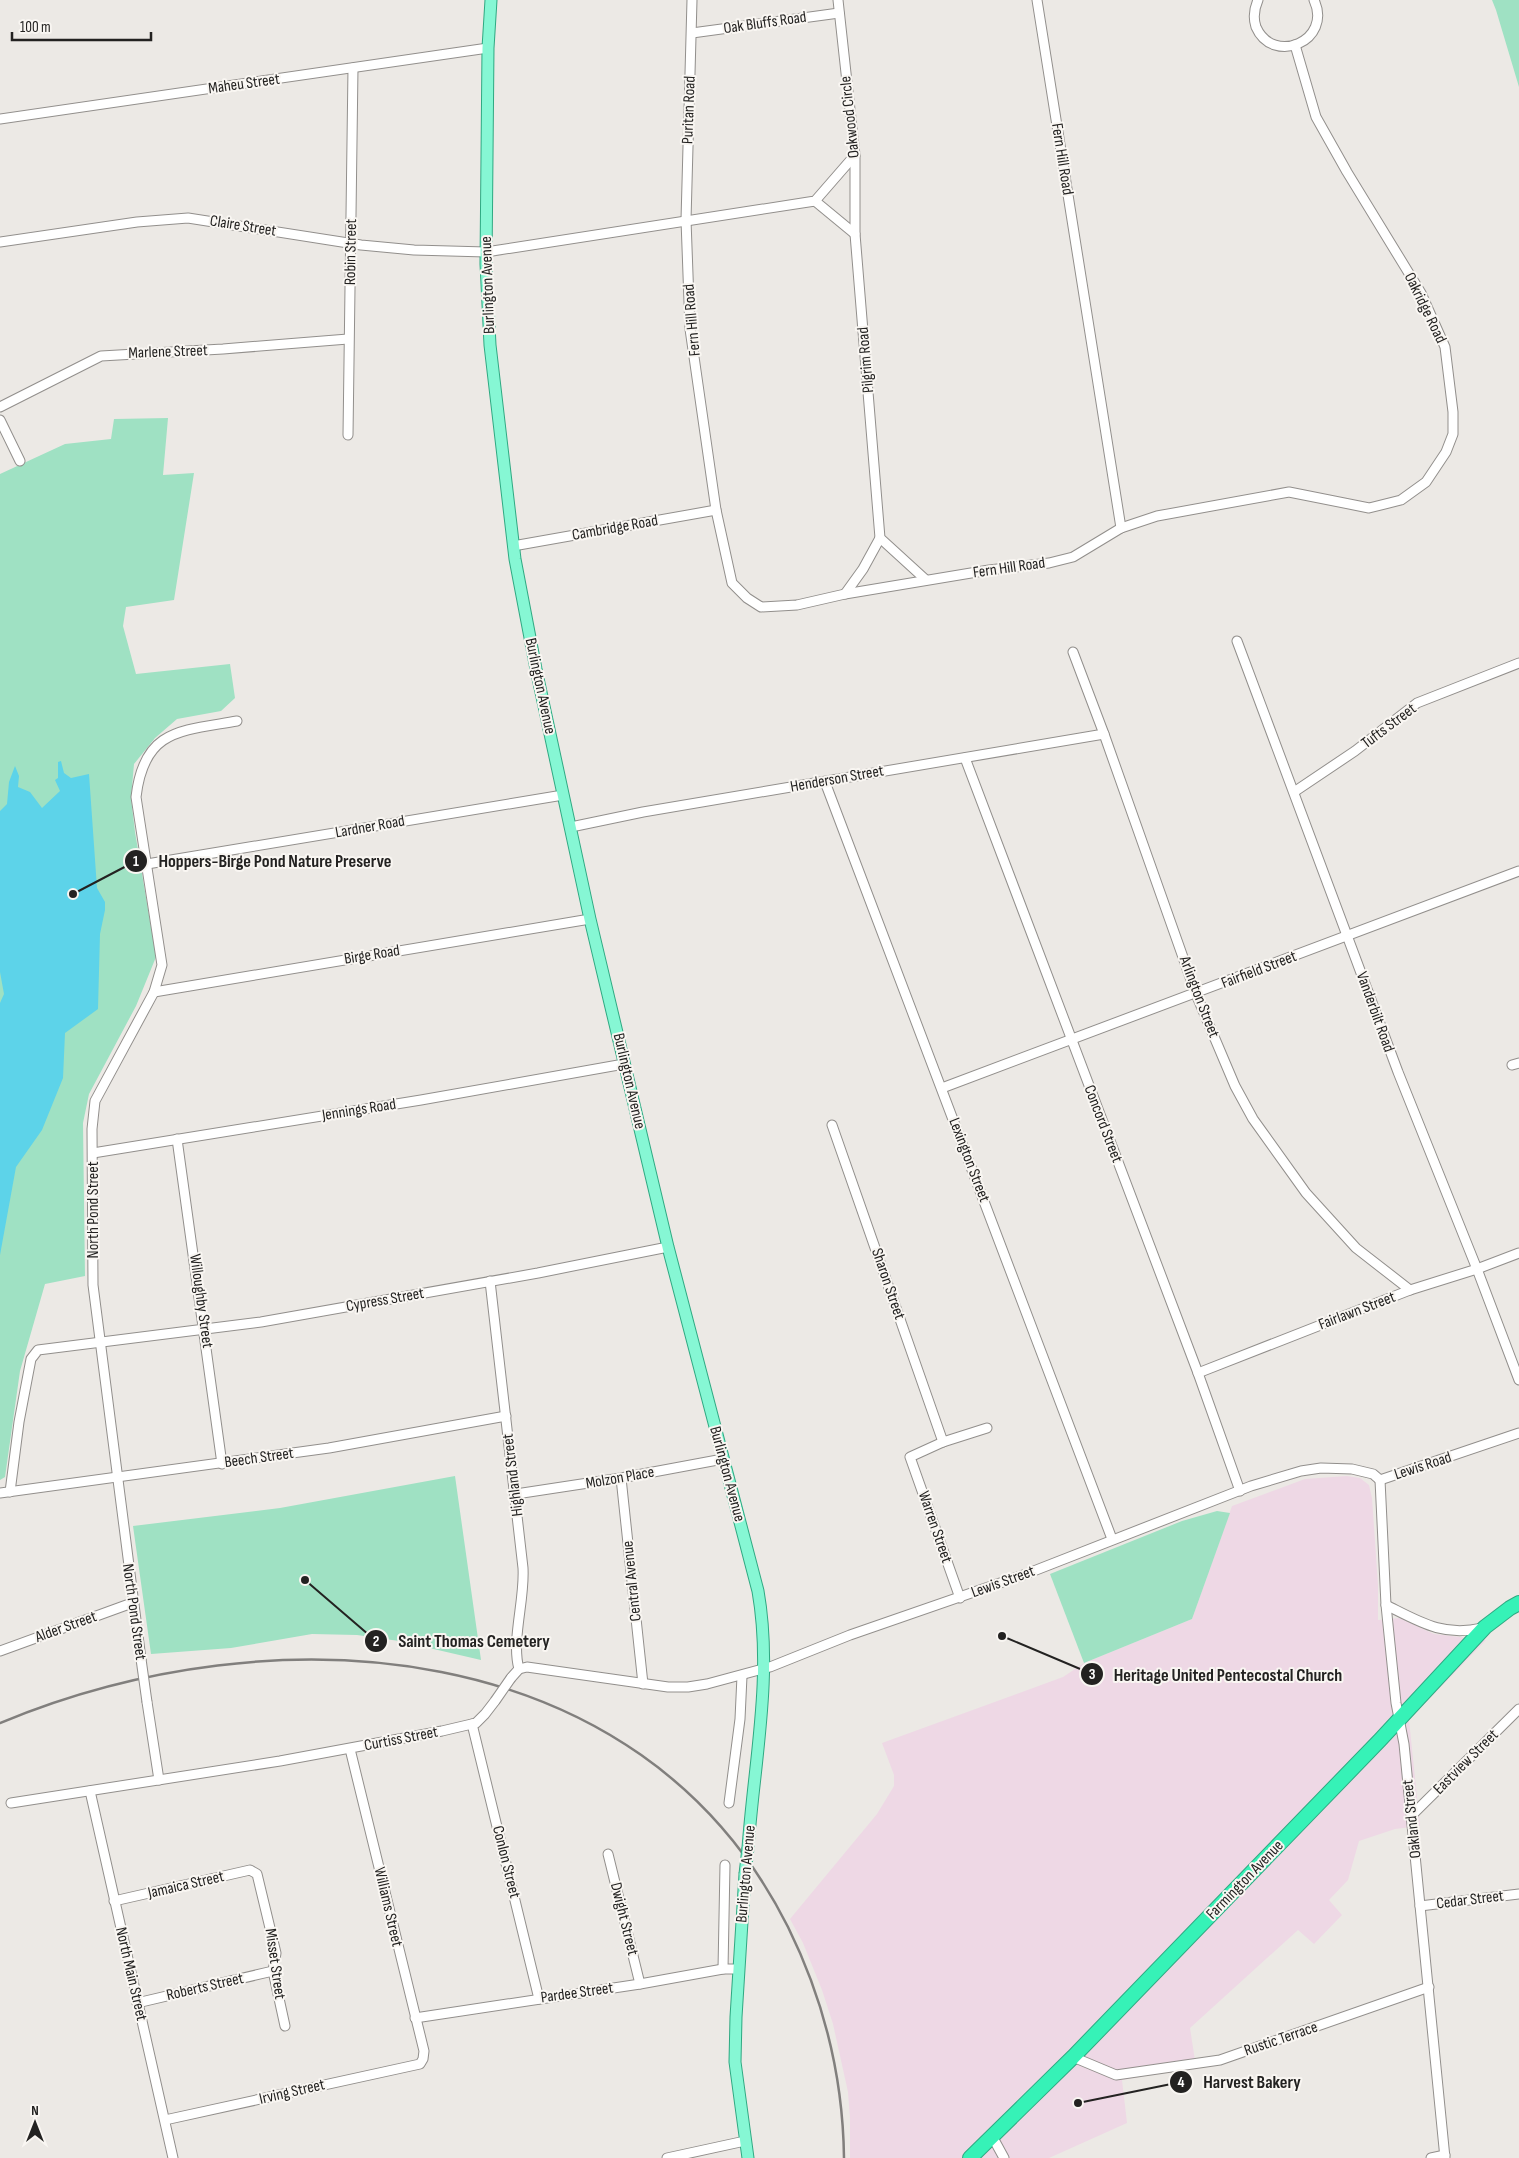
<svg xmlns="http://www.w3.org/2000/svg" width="1519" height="2158" viewBox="0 0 1519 2158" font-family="'Sofia Sans Condensed',sans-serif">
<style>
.commercial{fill:#eed8e5}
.green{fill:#9fe1c3}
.water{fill:#5dd3e9}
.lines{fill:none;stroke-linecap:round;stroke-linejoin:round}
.minor-casing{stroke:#928f8c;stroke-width:11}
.major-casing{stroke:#2fa982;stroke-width:13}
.highway-casing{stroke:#2fa982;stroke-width:16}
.minor{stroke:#fff;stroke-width:9}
.major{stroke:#86f7d4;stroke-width:11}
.highway{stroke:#36f2b7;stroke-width:14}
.rail{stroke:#817f7d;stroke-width:2.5}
.minor-bridge-casing{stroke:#928f8c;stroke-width:11;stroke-linecap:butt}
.major-bridge-casing{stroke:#2fa982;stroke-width:13;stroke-linecap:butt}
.minor-bridge{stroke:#fff;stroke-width:9}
.major-bridge{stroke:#86f7d4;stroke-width:11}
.labels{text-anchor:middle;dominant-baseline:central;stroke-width:4;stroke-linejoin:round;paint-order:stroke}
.street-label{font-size:16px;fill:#232221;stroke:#f9f6f2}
.leader{fill:none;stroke:#232221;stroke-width:2}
.callout-dot{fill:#232221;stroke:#f9f6f2;stroke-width:2}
.mark-label{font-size:15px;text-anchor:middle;font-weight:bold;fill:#fff}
.callout-label{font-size:18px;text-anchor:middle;font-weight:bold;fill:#232221;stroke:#f9f6f2;stroke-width:4;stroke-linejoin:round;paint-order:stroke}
</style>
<rect width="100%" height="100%" fill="#ece9e5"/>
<path class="commercial" d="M1347 1476 1360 1478 1369 1485 1372 1498 1378 1585V1620L1399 1618 1434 1634 1486 1640 1409 1720 1420 1826 1395 1829 1359 1841 1348 1880 1329 1900 1342 1915 1314 1944 1298 1930 1190 2028 1196 2067 1122 2080 1127 2123 1049 2158H850V2118L848 2092 833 2024 822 1990 803 1943 790 1919 877 1814 891 1791 894 1786V1775L882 1743 1063 1677 1084 1663 1192 1619 1232 1506 1305 1479Z"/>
<g class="green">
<path d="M1492 0H1519V87L1496 10Z"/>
<path d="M168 418 163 475 194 473 174 600 126 607 123 626 136 674 230 664 235 698 221 711 177 719 155 738 134 764 131 798 135 832 156 957 136 1006 89 1094 83 1123 85 1276 45 1284 20 1371 5 1477 0 1480V474L65 444 111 439 114 419Z"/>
<path d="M455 1476 481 1660 399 1641 357 1635 312 1634 231 1648 151 1654 133 1526 280 1508Z"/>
<path d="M1217 1511 1230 1513 1192 1619 1084 1663 1050 1574 1182 1521Z"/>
</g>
<path class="water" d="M61 761 64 773 71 778 89 774 97 888 105 902V910L100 934 98 1009 65 1033 63 1078 42 1130 16 1167 0 1255V1003L4 994 0 972V811L7 804 9 782 15 766 19 776 18 787 30 792 42 808 60 791 55 780 58 778V762Z"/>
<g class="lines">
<defs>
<g id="minor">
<path d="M692 0 686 220 690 329 716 510 732 583 747 598 761 607 797 605 845 594 989 570 1049 563 1073 557 1121 528 1157 516 1289 492 1369 508 1401 500 1426 482 1446 452 1453 434V412L1445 347 1421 293 1347 172 1316 117 1295 45"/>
<path d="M838 0 855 155V234L880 538 926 580"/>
<path d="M1037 0 1121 528"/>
<path d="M1258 0C1254 9 1253 18 1256 27 1273 66 1333 41 1314 0"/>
<path d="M692 33 839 13"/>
<path d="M0 119 488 48"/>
<path d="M815 201 855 234"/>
<path d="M0 242 137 222 188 218 361 245 414 250 486 252 815 201 855 155"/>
<path d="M0 407 101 356 223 349 348 339"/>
<path d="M0 420 20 461"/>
<path d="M348 435 353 68"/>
<path d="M513 546 716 510"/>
<path d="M845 594 863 569 880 538"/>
<path d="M1237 641 1398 1072 1477 1269 1519 1380"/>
<path d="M1073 652 1104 734 1196 994 1235 1086 1253 1119 1306 1193 1356 1248 1410 1290"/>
<path d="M965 758 1198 1373 1240 1491"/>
<path d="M825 782 1112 1539"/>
<path d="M1294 792 1355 751 1417 703 1519 663"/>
<path d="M571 827 643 812 1104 734"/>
<path d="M147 864 563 795"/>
<path d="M154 992 590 919"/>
<path d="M1512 1065 1519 1063"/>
<path d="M942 1088 1519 871"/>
<path d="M832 1125 943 1442"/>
<path d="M177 1139 222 1464"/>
<path d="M93 1153 421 1100 624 1064"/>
<path d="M490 1281 523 1568C525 1600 511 1640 519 1669"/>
<path d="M1198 1373 1410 1290 1477 1269 1519 1253"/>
<path d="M621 1478 643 1684"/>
<path d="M1380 1480 1386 1605 1396 1703 1404 1744 1445 2158"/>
<path d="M1380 1480 1519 1433"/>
<path d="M10 1492 19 1422 31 1359 38 1350 261 1322 538 1273 668 1247"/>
<path d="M0 1493 329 1448 506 1416"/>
<path d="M516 1494 621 1478 723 1459"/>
<path d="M960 1598 910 1457 943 1442 987 1428"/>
<path d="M1386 1605C1420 1622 1443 1637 1482 1628"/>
<path d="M0 1651 132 1603"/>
<path d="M141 1659 93 1285 92 1129 95 1101 154 992 162 965 136 797C144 729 180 731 237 721"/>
<path d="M511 1678 519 1669 527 1667 668 1687H688L707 1684 770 1667 850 1635 1026 1574 1251 1486 1301 1471 1321 1468 1352 1469 1373 1474 1380 1480"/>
<path d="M147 1702 159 1780"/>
<path d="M472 1724 539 1999"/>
<path d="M90 1791 173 2158"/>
<path d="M11 1803 280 1761 442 1731 476 1723 485 1714 495 1701"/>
<path d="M729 1803 740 1719 742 1676"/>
<path d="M1412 1815 1519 1709"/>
<path d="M608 1854 640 1984"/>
<path d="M114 1901 250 1870 257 1874 276 1953 273 1971 285 2026"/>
<path d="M1420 1906 1519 1894"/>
<path d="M723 1969 725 1865"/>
<path d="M137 2003 273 1971"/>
<path d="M415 2018 640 1984 723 1969H739"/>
<path d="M1073 2057 1116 2075 1220 2060 1429 1987"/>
<path d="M165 2120 420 2064 423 2059 424 2051 350 1749"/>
<path d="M992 2136 1004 2158"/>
<path d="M667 2158 745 2141"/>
<path d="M1431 2158 1445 2155"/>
</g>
<g id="major">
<path d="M491 0 488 48 486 264 490 345 515 559 536 669 590 919 668 1247 758 1591C773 1676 754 1763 748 1848"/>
<path d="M745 1874 736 2017 735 2062 748 2158"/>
</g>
<path id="highway" d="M970 2158 1073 2057 1380 1740 1485 1627 1510 1608 1519 1603"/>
</defs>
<use href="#minor" class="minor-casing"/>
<use href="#major" class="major-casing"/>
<use href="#highway" class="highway-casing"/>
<use href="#minor" class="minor"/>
<use href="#major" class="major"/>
<use href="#highway" class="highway"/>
<path class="rail" d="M0 1723C273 1609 641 1633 788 1927 824 2000 843 2076 844 2158"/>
<defs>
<g id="minor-bridge">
<path d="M141 1659 147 1702"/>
<path d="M495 1701 511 1678"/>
</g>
<path id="major-bridge" d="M745 1874 748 1848"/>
</defs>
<use href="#minor-bridge" class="minor-bridge-casing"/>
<use href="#major-bridge" class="major-bridge-casing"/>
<use href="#minor-bridge" class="minor-bridge"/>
<use href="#major-bridge" class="major-bridge"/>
</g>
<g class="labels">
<g class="street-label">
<text transform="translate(765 23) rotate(-8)">Oak Bluffs Road</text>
<text transform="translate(244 84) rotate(-8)">Maheu Street</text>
<text transform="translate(689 110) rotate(-88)">Puritan Road</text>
<text transform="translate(850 117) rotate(-96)">Oakwood Circle</text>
<text transform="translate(1062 159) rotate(81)">Fern Hill Road</text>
<text transform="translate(243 226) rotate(9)">Claire Street</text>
<text transform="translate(351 252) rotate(-89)">Robin Street</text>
<text transform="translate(488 285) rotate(-92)">Burlington Avenue</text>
<text transform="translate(1425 308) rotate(64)">Oakridge Road</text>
<text transform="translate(692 320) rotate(-95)">Fern Hill Road</text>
<text transform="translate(168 352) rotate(-2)">Marlene Street</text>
<text transform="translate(866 360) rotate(-95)">Pilgrim Road</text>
<text transform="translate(615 528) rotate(-10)">Cambridge Road</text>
<text transform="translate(1009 568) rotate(-8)">Fern Hill Road</text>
<text transform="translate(540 686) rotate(78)">Burlington Avenue</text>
<text transform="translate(1389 726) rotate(-37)">Tufts Street</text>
<text transform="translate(837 779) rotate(-10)">Henderson Street</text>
<text transform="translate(370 827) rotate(-10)">Lardner Road</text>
<text transform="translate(372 955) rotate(-9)">Birge Road</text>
<text transform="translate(1259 970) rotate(-21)">Fairfield Street</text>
<text transform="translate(1199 997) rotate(69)">Arlington Street</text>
<text transform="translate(1375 1012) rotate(70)">Vanderbilt Road</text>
<text transform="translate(629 1081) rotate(77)">Burlington Avenue</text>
<text transform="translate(359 1110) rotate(-9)">Jennings Road</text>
<text transform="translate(1103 1124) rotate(69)">Concord Street</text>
<text transform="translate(969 1160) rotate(69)">Lexington Street</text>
<text transform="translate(93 1210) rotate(-90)">North Pond Street</text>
<text transform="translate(888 1284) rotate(71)">Sharon Street</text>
<text transform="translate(385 1300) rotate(-10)">Cypress Street</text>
<text transform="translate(201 1301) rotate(82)">Willoughby Street</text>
<text transform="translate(1357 1311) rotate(-21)">Fairlawn Street</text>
<text transform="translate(259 1458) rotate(-8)">Beech Street</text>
<text transform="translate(1423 1466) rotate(-18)">Lewis Road</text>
<text transform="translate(727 1474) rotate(75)">Burlington Avenue</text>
<text transform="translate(513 1475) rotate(-97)">Highland Street</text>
<text transform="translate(620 1478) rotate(-10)">Molzon Place</text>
<text transform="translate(935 1527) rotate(71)">Warren Street</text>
<text transform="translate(632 1581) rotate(-96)">Central Avenue</text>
<text transform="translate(1003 1582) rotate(-20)">Lewis Street</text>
<text transform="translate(134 1612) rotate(82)">North Pond Street</text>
<text transform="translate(66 1627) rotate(-20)">Alder Street</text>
<text transform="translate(401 1739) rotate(-11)">Curtiss Street</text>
<text transform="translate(1466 1762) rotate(-45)">Eastview Street</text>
<text transform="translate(1412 1819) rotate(-96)">Oakland Street</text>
<text transform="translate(506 1862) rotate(76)">Conlon Street</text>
<text transform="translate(746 1874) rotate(-85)">Burlington Avenue</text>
<text transform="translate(1245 1880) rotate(-46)">Farmington Avenue</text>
<text transform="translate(186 1885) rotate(-13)">Jamaica Street</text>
<text transform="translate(1470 1900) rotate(-7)">Cedar Street</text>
<text transform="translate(388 1907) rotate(77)">Williams Street</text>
<text transform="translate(624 1919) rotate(76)">Dwight Street</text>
<text transform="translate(275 1964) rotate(82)">Misset Street</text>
<text transform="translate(131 1974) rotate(77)">North Main Street</text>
<text transform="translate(205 1987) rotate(-13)">Roberts Street</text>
<text transform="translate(577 1993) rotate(-8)">Pardee Street</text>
<text transform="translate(1281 2039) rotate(-19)">Rustic Terrace</text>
<text transform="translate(292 2092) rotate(-13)">Irving Street</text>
</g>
</g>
<path class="leader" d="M73 894L136 861M305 1580L376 1641M1002 1636L1092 1674M1078 2103L1181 2082"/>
<g class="callout-dot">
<circle cx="73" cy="894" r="5"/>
<circle cx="305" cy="1580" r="5"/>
<circle cx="1002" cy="1636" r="5"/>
<circle cx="1078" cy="2103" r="5"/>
<circle cx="136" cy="861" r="12"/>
<circle cx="376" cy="1641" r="12"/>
<circle cx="1092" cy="1674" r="12"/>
<circle cx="1181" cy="2082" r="12"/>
</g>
<g class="mark-label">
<text x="136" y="866">1</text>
<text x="376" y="1646">2</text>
<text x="1092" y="1679">3</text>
<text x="1181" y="2087">4</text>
</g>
<g class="callout-label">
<text x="275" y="867">Hoppers-Birge Pond Nature Preserve</text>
<text x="474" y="1647">Saint Thomas Cemetery</text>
<text x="1228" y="1681">Heritage United Pentecostal Church</text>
<text x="1252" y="2088">Harvest Bakery</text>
</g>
<g transform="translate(35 2123)" stroke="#f9f6f2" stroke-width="4" paint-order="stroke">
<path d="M0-4L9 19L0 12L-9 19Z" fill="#232221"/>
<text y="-8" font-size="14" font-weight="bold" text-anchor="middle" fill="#232221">N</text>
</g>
<path d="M12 32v8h139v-8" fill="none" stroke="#232221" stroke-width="2.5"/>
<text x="20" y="32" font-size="15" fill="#232221" stroke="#f9f6f2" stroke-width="4" paint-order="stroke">100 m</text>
</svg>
